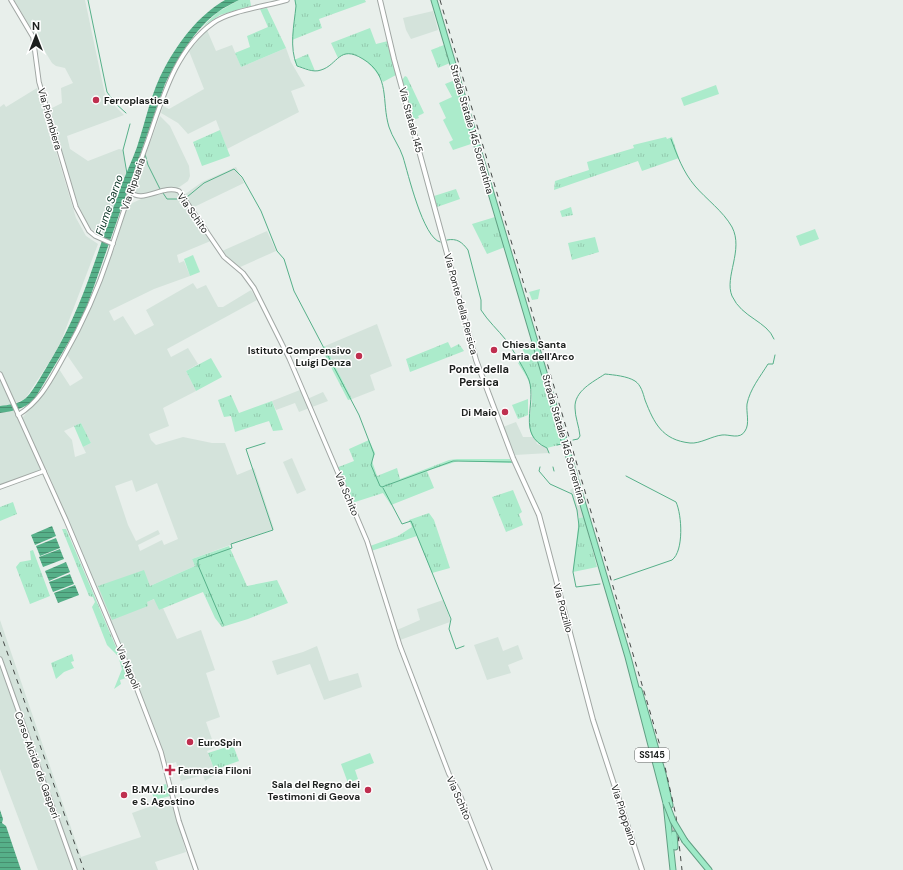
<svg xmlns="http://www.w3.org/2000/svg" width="903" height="870" viewBox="0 0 903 870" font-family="'DM Sans',sans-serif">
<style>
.built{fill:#d4e3db;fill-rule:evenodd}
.grass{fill:url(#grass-tufts)}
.green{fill:#abebcb}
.water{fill:url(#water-rules)}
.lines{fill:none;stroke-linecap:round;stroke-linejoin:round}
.stream{stroke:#56b089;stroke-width:1}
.trunk-tunnel{stroke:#bfc6c2;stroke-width:5;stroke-dasharray:5 2.5;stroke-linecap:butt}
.tertiary-casing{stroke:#a1a7a4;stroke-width:5.5}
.secondary-casing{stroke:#a1a7a4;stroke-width:6}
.trunk-casing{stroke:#619f83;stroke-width:7}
.tertiary{stroke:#fff;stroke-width:3.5}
.secondary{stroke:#fff;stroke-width:4}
.trunk{stroke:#9eeac7;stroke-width:5}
.rail{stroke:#454947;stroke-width:1;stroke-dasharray:5 5;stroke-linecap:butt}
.trunk-bridge-casing{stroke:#619f83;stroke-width:7;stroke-linecap:butt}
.trunk-bridge{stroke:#9eeac7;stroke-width:5}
.poi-dot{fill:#bf2f4f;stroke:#fff;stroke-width:1.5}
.labels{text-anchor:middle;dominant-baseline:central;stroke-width:3;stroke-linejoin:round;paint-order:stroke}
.shield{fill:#fff;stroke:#616362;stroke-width:1}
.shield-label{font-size:9px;font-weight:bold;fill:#1d201e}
.poi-label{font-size:10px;font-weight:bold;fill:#1d201e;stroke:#fff;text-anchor:start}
.street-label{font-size:10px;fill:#1d201e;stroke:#fff}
.water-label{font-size:11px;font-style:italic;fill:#093323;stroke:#fff}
.neighbourhood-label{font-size:11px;font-weight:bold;fill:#1d201e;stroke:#fff}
</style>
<defs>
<pattern id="grass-tufts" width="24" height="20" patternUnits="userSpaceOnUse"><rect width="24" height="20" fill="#abebcb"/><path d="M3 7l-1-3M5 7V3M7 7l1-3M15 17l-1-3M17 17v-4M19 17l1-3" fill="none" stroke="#93c9ae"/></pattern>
<pattern id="water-rules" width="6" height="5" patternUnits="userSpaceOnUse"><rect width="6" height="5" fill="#56b089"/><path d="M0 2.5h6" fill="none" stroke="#478f6f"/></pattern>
</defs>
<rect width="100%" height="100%" fill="#e8efeb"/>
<g class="built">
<path d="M14 0H85L104 90 106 97 124 115 67 136 70 149 88 161 119 149 123 150 126 175 105 237 90 228 82 217 76 202 50 109 62 103 61 88 73 83 65 68 56 66 52 63Z"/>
<path d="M433 11 438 30 411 39 406 30 403 18Z"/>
<path d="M207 30 216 51 232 45 241 67 286 48 291 62 305 86 291 91 299 112 227 149 216 120 188 134 178 123 161 113 163 106 169 109 204 89 189 51Z"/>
<path d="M37 88 76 218 86 236 98 244 60 344 48 364 25 399 10 405 0 406V107L4 104 6 107Z"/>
<path d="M160 116 170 126 189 166 190 176 188 181 178 188 184 195 202 182 236 167 244 183 192 208 213 240 177 255 179 263 184 261 190 276 154 289 109 311 114 321 123 316 135 335 154 325 146 310 193 283 197 289 206 285 218 307H223L251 290 257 300 167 349 171 357 188 348 198 364 186 371 196 391 163 408 169 426 149 434 151 440 156 445 183 437 212 443H225L237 475 254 468 274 529 192 559 195 566 150 586 143 571 98 587 148 606 146 602 155 599 159 610 163 608 177 639 201 630 215 670 206 673 220 717 206 722 215 748 207 751 216 774 205 781 203 775 181 781 176 762 167 765 133 674 46 468 0 485V413L14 410 18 418 23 417 48 389 59 369 70 386 83 378 67 355 81 327 115 247 126 208 128 205 141 199 140 195H136L132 191ZM81 423 91 443 83 447 86 453 75 457 72 440 64 431ZM132 480 136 492 157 483 178 539 164 545 162 540 140 551 138 545 160 534 158 530 136 541 128 525 115 486Z"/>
<path d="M267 231 276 251 238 268 222 251Z"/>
<path d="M377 324 392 366 370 375 375 390 352 399 325 346Z"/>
<path d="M300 390 305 400 323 392 328 401 299 412 295 403 276 410 272 401Z"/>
<path d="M516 422 523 437H534L537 444 547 448 549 453 515 455 503 427Z"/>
<path d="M292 458 306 490 297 494 283 462Z"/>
<path d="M575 487 584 517 579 518 570 490Z"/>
<path d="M443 600 450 619V622L400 640 397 630 420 620 417 609Z"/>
<path d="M0 620 81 857 141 837 132 813 171 799 186 852 155 862 158 870H38L0 769Z"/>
<path d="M498 637 503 651 518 645 523 659 508 665 511 673 487 680 474 645Z"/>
<path d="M317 646 329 681 358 673 362 687 324 700 310 664 277 675 272 661 303 652Z"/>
</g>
<g class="grass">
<path d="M239 0H250L251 6 220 15 202 27 218 12Z"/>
<path d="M295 0H365L366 2 319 19 322 28 292 40 296 6Z"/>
<path d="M267 8 286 48 241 67 235 53 250 47 247 36 268 27 260 9Z"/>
<path d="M370 28 376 44 388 41 396 75 383 82C375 69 356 44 338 58L331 43Z"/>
<path d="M444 45 450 63 438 68 431 50Z"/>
<path d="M308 54 315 71 297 66 294 60Z"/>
<path d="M405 76 407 77 424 113 418 116 419 118 413 120 402 80Z"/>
<path d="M220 130 230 156 202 166 193 142Z"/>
<path d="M666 137 667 139 672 137 679 158 642 171 638 161 554 190 555 181 589 170 587 162 634 148 633 145Z"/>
<path d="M456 189 460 199 437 207 434 196Z"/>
<path d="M571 207 573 215 562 217 560 211Z"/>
<path d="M495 217 505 247 487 254 472 224Z"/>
<path d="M595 237 599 252 572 260 568 243Z"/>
<path d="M532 341 562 444 547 448C519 435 533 416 532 394 531 381 524 373 518 363L527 359 521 346Z"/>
<path d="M448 342 451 348 459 344 464 351 410 372 406 359Z"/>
<path d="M325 346 352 399 348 400 321 348Z"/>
<path d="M211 358 222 377 196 391 186 371Z"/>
<path d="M231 395 239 413 272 401 283 430 273 431 269 421 235 432 231 416 224 417 218 400Z"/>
<path d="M528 399V415L518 419 512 405Z"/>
<path d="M81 423 91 443 83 447 74 426Z"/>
<path d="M369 440 375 453 372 461 377 476 397 468 400 479 449 460 457 459H510L512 463 458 461 427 471 434 488 391 505 383 493 352 503 336 468 354 461 349 449Z"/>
<path d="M513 490 522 512 519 514 523 525 506 532 492 497Z"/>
<path d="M13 502 17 514 0 521V507Z"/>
<path d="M429 513 434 520 450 568 432 573 417 536 371 551 370 546 398 536 412 527 409 520Z"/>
<path d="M584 517 597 567 573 572 579 518Z"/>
<path d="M62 529H66L127 673 125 674 126 678 120 680 121 684 114 689 122 669 118 656 107 645 92 607 95 602 93 597 89 596Z"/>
<path d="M229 546 247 586 277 580 288 603 248 619 222 627 215 618 203 592 159 610 154 599 147 602 148 606 112 620 98 586 144 570 150 586 195 566 192 559Z"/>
<path d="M33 550 50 596 30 604 16 567 20 562 31 560 30 551Z"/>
<path d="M72 654 74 661 71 662 74 668 64 672 56 679 51 663Z"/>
<path d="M233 745 239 761 222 767 223 771 216 774 208 753Z"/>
</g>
<g class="green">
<path d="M455 80 474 143 453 150 449 142 453 140 443 120 446 118 439 103 452 97 445 84Z"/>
<path d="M716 85 719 94 684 106 681 98Z"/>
<path d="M815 229 819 239 800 246 796 236Z"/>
<path d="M193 255 200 272 190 276 184 259Z"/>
<path d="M540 289 538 299 532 300 529 292Z"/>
<path d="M370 753 374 763 355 770 358 779 348 783 341 764Z"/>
<path d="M166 784 170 796 154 800 151 788Z"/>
</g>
<g class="water">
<path d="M225 0H239C232 4 224 7 218 12 195 28 177 60 165 84L86 309 74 333 34 400C24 409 13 411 0 413V406C8 405 19 404 26 398 35 389 45 369 52 358 84 305 99 246 120 189 125 175 132 161 137 147 146 120 151 92 165 67 180 40 198 16 225 0Z"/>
<path d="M52 526 56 536 35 545 31 535Z"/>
<path d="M56 538 60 548 40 556 36 546Z"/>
<path d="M60 549 64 559 43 567 39 557Z"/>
<path d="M66 562 70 572 49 581 45 571Z"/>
<path d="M70 574 74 584 53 592 49 582Z"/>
<path d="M75 585 79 595 58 603 54 593Z"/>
<path d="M0 810 3 819 2 823 6 826 21 870H0Z"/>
</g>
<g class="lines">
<g class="stream">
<path d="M88 0 107 92 115 103 126 113"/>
<path d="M295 0 296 6C294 26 289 47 297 66 304 68 313 73 321 70 338 65 339 44 363 59 391 76 381 101 389 127 392 137 400 147 403 157 408 173 423 238 440 242"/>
<path d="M671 139C677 155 683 172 695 186 706 199 723 211 732 227 744 250 724 277 732 296 742 318 767 321 774 339"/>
<path d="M145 154 148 165 160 189"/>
<path d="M127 174 123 150 130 124"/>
<path d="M163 193 167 199H182"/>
<path d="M187 197 204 183 234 169 242 177 261 211 277 251 284 259 294 291 359 415 374 454 371 465 380 486 382 487 453 461 512 462"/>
<path d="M447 240C457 238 462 242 468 250L481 300V310C488 321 498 330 506 340 511 346 527 374 529 380 537 405 516 434 547 448L549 453"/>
<path d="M573 440 578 439 580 436C579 426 575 417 575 408 574 391 593 382 605 374 614 375 627 376 635 381 641 385 643 393 645 400 654 423 662 440 690 443 700 444 712 436 722 435 729 434 740 440 745 431 750 424 746 412 747 404 750 389 760 377 768 364H773L775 355"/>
<path d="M557 445 562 444"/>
<path d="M540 467 539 471 550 484 572 494 577 510 579 526 573 572 576 587 600 584"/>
<path d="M553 467 554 471"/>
<path d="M383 488 401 522 402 524 411 521 451 619 449 629 456 649 464 646"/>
<path d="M614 580 672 560C684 551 682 515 676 502L626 476"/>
<path d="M223 624 198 565V560L232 548 231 544 273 530 246 449 265 443"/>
</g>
<path class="trunk-tunnel" d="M672 819 674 834"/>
<defs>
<g id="tertiary">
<path d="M11 0 33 37 39 82 76 207 89 231 95 236 113 244"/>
<path d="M130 191C141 205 163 184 179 191L224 257 243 273 254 288 289 358 367 541 400 646 449 774 458 790 490 870"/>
<path d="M0 374 66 520 133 679 161 752 179 821 196 870"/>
<path d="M18 415C41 401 51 379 64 356 84 321 101 282 113 243 124 210 135 176 147 143 162 101 174 51 213 23 229 11 267 6 287 0"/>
<path d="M0 487 44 471"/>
<path d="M0 659 75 870"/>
</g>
<path id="secondary" d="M380 0 394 59 476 360 513 458 539 515 593 720 642 870"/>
<g id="trunk">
<path d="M434 0 628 657 666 803 673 870"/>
<path d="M639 690 663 774 670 805"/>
<path d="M674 834 675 847"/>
<path d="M685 841 709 870"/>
</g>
</defs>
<use href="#tertiary" class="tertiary-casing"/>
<use href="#secondary" class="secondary-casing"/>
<use href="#trunk" class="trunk-casing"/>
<use href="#tertiary" class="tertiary"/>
<use href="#secondary" class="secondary"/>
<use href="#trunk" class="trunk"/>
<g class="rail">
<path d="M440 0 661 749 676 816 682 870"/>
<path d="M0 632 84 870"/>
</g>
<defs>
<path id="trunk-bridge" d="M666 803 673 821 685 841"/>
</defs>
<use href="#trunk-bridge" class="trunk-bridge-casing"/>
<use href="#trunk-bridge" class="trunk-bridge"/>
</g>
<g class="poi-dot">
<circle cx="96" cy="100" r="4"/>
<circle cx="494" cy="350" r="4"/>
<circle cx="359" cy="356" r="4"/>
<circle cx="505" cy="412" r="4"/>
<circle cx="190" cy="742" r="4"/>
<path d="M168 764h4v4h4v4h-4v4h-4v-4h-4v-4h4z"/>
<circle cx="368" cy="790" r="4"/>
<circle cx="124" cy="795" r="4"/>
</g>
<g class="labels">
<rect class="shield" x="635" y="748" width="34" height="14" rx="3"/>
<g class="shield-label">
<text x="652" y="755">SS145</text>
</g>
<g class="poi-label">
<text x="104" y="100">Ferroplastica</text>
<text x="502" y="344">Chiesa Santa<tspan x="502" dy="12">Maria dell'Arco</tspan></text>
<text x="351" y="350" text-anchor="end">Istituto Comprensivo<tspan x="351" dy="12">Luigi Denza</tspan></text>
<text x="497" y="412" text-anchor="end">Di Maio</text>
<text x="198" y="742">EuroSpin</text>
<text x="178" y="770">Farmacia Filoni</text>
<text x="360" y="784" text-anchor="end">Sala del Regno dei<tspan x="360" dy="12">Testimoni di Geova</tspan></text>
<text x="132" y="789">B.M.V.I. di Lourdes<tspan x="132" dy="12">e S. Agostino</tspan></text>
</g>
<g class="street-label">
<text transform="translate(50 119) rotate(74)">Via Piombiera</text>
<text transform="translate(411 120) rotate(75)">Via Statale 145</text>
<text transform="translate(472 129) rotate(74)">Strada Statale 145 Sorrentina</text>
<text transform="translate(133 184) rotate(-71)">Via Ripuaria</text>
<text transform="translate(193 213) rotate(55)">Via Schito</text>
<text transform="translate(461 304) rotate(75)">Via Ponte della Persica</text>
<text transform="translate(564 439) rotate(74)">Strada Statale 145 Sorrentina</text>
<text transform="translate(347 494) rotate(67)">Via Schito</text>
<text transform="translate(563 608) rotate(75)">Via Pozzillo</text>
<text transform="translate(128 667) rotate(67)">Via Napoli</text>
<text transform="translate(37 765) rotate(70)">Corso Alcide de Gasperi</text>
<text transform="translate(459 798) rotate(66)">Via Schito</text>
<text transform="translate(624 815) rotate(72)">Via Pioppaino</text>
</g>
<g class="water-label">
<text transform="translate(109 205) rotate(-71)">Fiume Sarno</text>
</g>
<g class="neighbourhood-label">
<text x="479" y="369">Ponte della<tspan x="479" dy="13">Persica</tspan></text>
</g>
</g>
<g transform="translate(36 36)" stroke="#ffffff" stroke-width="3" paint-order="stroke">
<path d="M0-3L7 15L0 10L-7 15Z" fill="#1d201e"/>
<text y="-6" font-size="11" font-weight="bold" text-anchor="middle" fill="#1d201e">N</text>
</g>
</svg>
